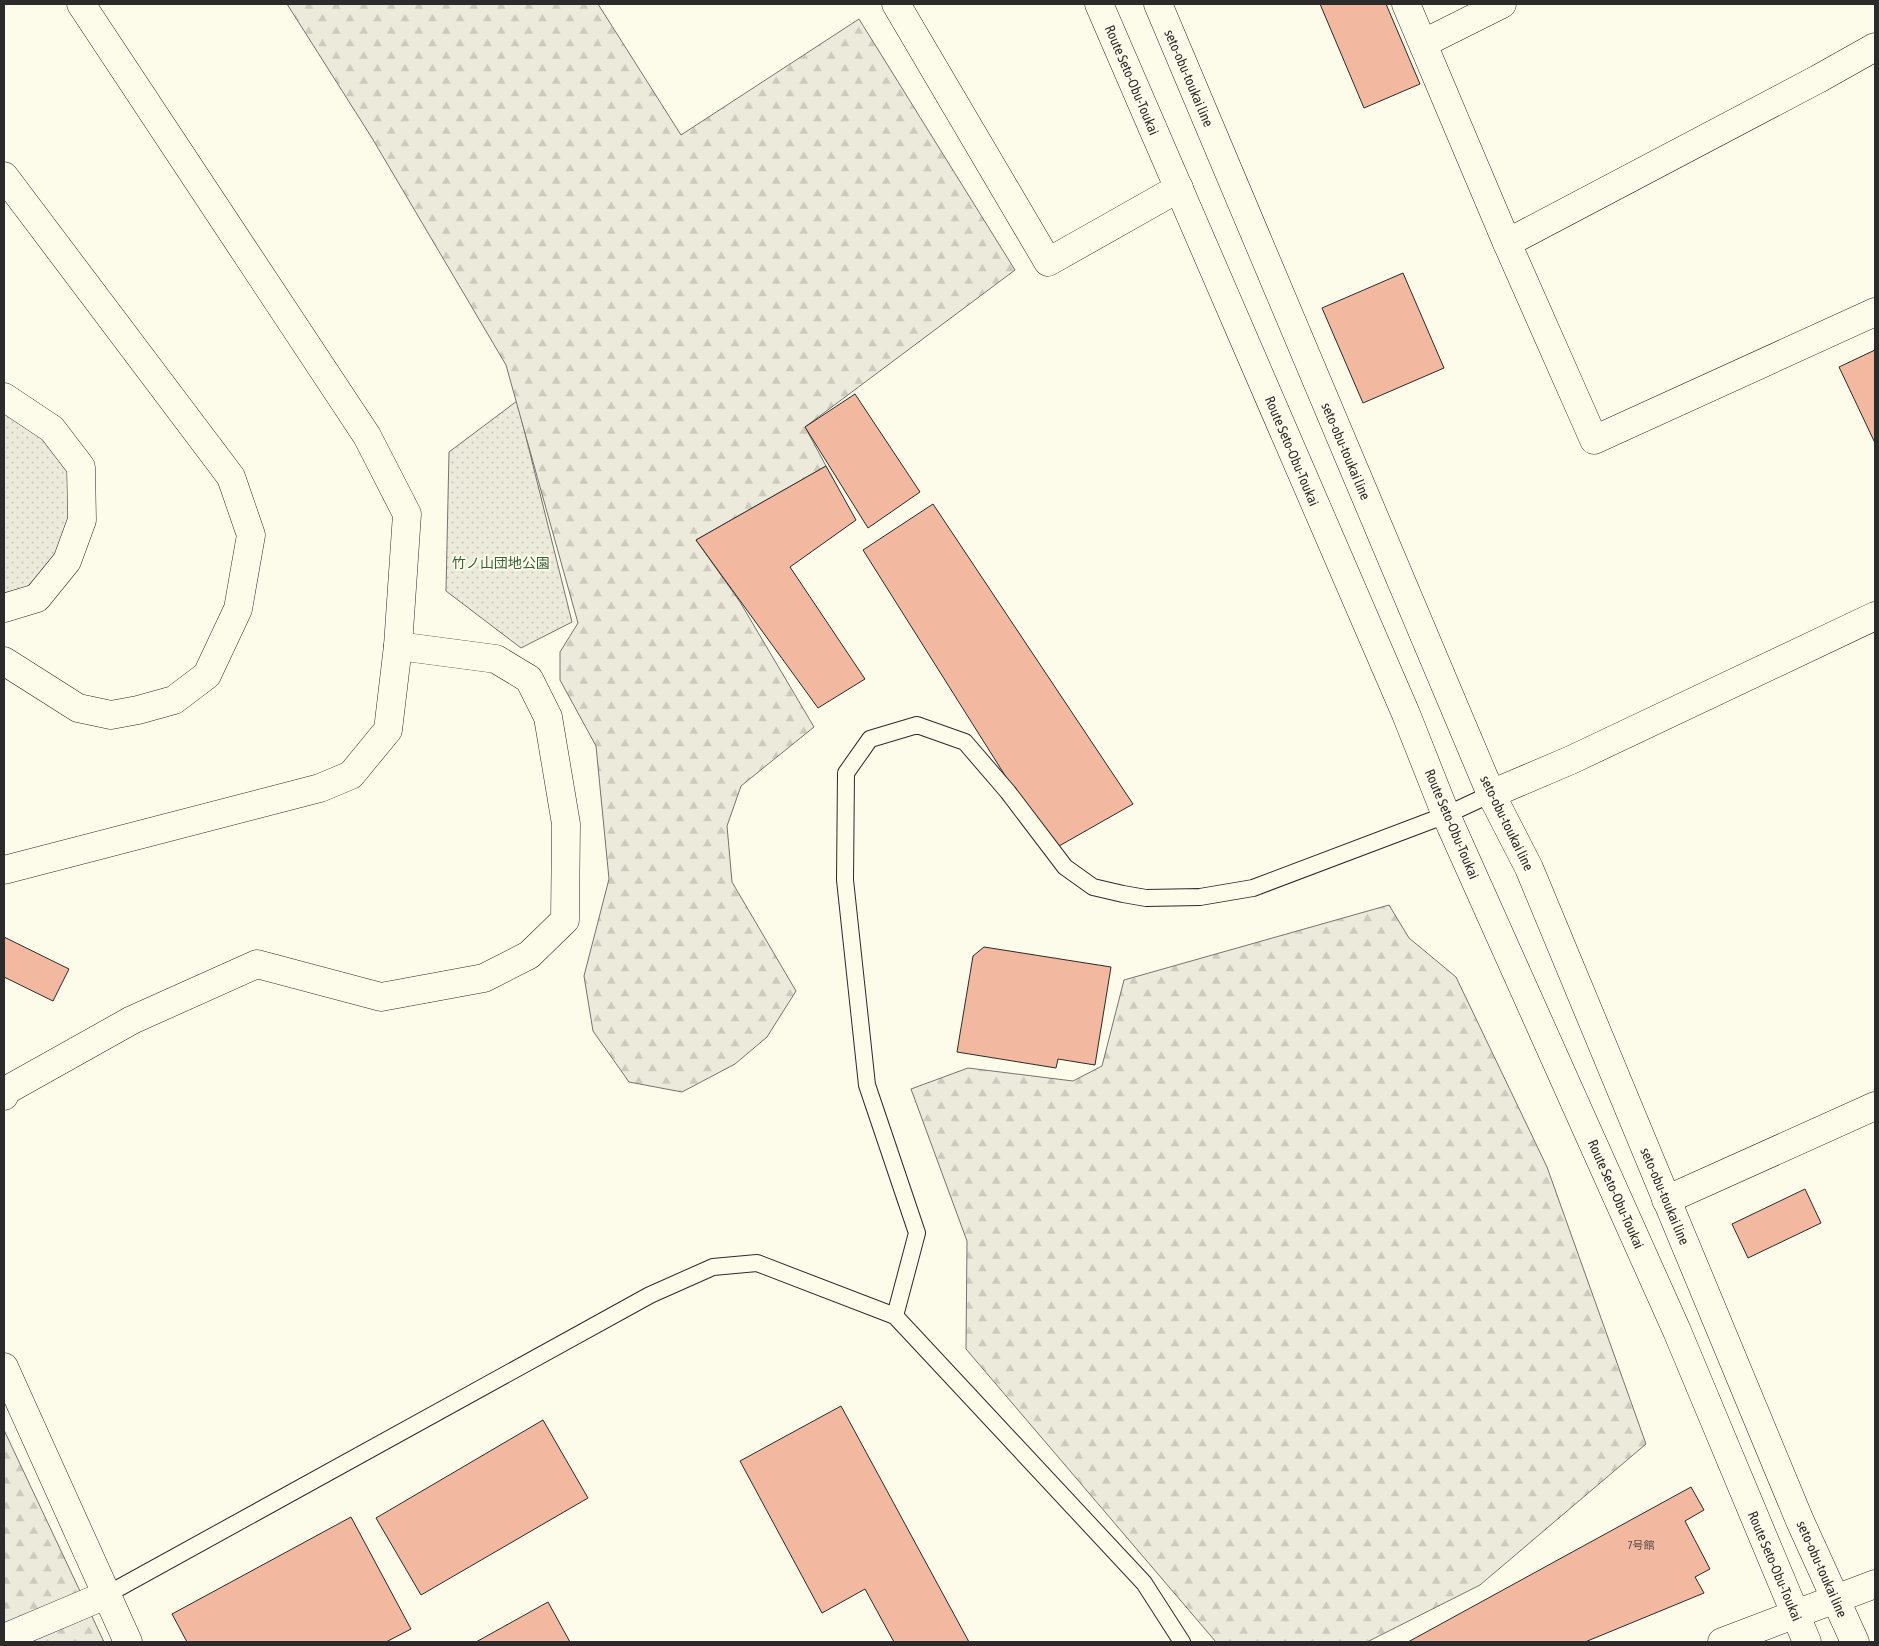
<svg xmlns="http://www.w3.org/2000/svg" width="1879" height="1646" viewBox="0 0 1879 1646" font-family="'Asap Condensed','Noto Sans JP',sans-serif">
<style>
.grass{fill:url(#grass-dots);stroke:#74746e}
.forest{fill:url(#forest-firs);stroke:#74746e}
.building{fill:#f2b8a0;stroke:#2b2b2b}
.lines{fill:none;stroke-linecap:round;stroke-linejoin:round}
.lane-casing{stroke:#2b2b2b;stroke-width:18}
.street-casing{stroke:#2b2b2b;stroke-width:29}
.secondary-casing{stroke:#2b2b2b;stroke-width:29}
.primary-casing{stroke:#2b2b2b;stroke-width:29}
.lane{stroke:#fdfbea;stroke-width:16}
.street{stroke:#fdfbea;stroke-width:28}
.secondary{stroke:#fdfbea;stroke-width:28}
.primary{stroke:#fdfbea;stroke-width:28}
.labels{text-anchor:middle;dominant-baseline:central;stroke-width:4;stroke-linejoin:round;paint-order:stroke}
.number-label{font-size:11px;fill:#5d4e48}
.street-label{font-size:14px;fill:#2b2b2b;stroke:#fdfbea}
.park-label{font-size:14px;fill:#34623c;stroke:#fdfbea}
</style>
<defs>
<pattern id="grass-dots" width="8" height="8" patternUnits="userSpaceOnUse" patternTransform="scale(1.25)"><rect width="8" height="8" fill="#ecebdb"/><path d="M2 2h.1M6 6h.1" fill="none" stroke="#cbcabc" stroke-width="1.8" stroke-linecap="round"/></pattern>
<pattern id="forest-firs" width="22" height="20" patternUnits="userSpaceOnUse" patternTransform="scale(1.25)"><rect width="22" height="20" fill="#ecebdb"/><path d="M5 1l3.5 6h-7zM16 11l3.5 6h-7z" fill="#cbcabc"/></pattern>
</defs>
<rect width="100%" height="100%" fill="#fdfbea"/>
<g class="grass">
<path d="M517 401 572 622 521 648 446 591 449 452Z"/>
<path d="M4 412 41 436 72 471V514L56 556 27 587 4 593Z"/>
</g>
<g class="forest">
<path d="M287 4H598L681 135 859 19 1015 270 805 427 826 466 696 540 740 602 814 727 741 786 727 826 732 882 796 991 767 1037 735 1064 682 1092 629 1082 593 1031 584 976 609 879 596 746 560 680V652L578 623 506 365 372 138Z"/>
<path d="M1389 905 1409 938 1456 977 1547 1167 1646 1444 1480 1585 1367 1642H1216L966 1349 967 1241 911 1089 968 1068 1073 1081 1102 1066 1124 980Z"/>
<path d="M4 1430 104 1642H4Z"/>
</g>
<g class="building">
<path d="M1320 4H1386L1420 84 1364 108Z"/>
<path d="M1403 273 1444 368 1363 403 1322 308Z"/>
<path d="M1875 350V443L1839 367Z"/>
<path d="M855 394 920 492 868 528 805 427Z"/>
<path d="M826 466 856 520 790 567 865 679 818 708 696 540Z"/>
<path d="M933 504 1133 804 1052 850 863 550Z"/>
<path d="M4 937 69 969 53 1001 4 977Z"/>
<path d="M984 947 1111 967 1095 1065 1058 1059 1056 1068 957 1052 973 956Z"/>
<path d="M1805 1189 1821 1223 1748 1258 1732 1224Z"/>
<path d="M841 1406 969 1642H894L865 1589 822 1613 740 1461Z"/>
<path d="M543 1420 588 1498 421 1595 376 1518Z"/>
<path d="M1691 1487 1704 1510 1685 1521 1710 1569 1695 1577 1704 1593 1585 1642H1408Z"/>
<path d="M351 1517 411 1629 386 1642H187L172 1614Z"/>
<path d="M548 1602 570 1642H476Z"/>
</g>
<g class="lines">
<defs>
<g id="lane">
<path d="M895 1316 917 1233 867 1085 845 880 846 773 870 739 917 725 965 742 1008 792 1065 867 1093 887 1123 894 1146 898 1200 897 1253 888 1446 815 1491 794"/>
<path d="M106 1595 650 1295 713 1267 757 1263 895 1316 1144 1583 1182 1642"/>
</g>
<g id="street">
<path d="M896 4 1048 262 1179 188"/>
<path d="M1406 4 1507 243 1594 440 1875 312"/>
<path d="M1424 43 1502 4"/>
<path d="M4 176 231 477 251 535 238 609 207 675 174 700 138 710 111 715 78 708 4 661"/>
<path d="M1507 243 1818 79 1875 47"/>
<path d="M4 397 52 429 81 467 82 520 67 561 37 598 4 608"/>
<path d="M4 870 320 788 351 775 388 730 398 646 407 514 367 436 81 4"/>
<path d="M4 1096 7 1090 132 1020 257 964 381 997 484 978 529 955 565 920 566 824 548 717 529 679 496 659 398 646"/>
<path d="M1666 1200 1875 1106"/>
<path d="M4 1367 128 1642"/>
<path d="M4 1638 106 1595"/>
</g>
<g id="secondary">
<path d="M1491 794 1571 760 1875 616"/>
<path d="M1722 1642 1875 1584"/>
</g>
<g id="primary">
<path d="M1099 4 1406 714 1446 815 1677 1331 1807 1642"/>
<path d="M1158 4 1491 794 1529 868 1800 1521 1855 1642"/>
</g>
</defs>
<use href="#lane" class="lane-casing"/>
<use href="#street" class="street-casing"/>
<use href="#secondary" class="secondary-casing"/>
<use href="#primary" class="primary-casing"/>
<use href="#lane" class="lane"/>
<use href="#street" class="street"/>
<use href="#secondary" class="secondary"/>
<use href="#primary" class="primary"/>
</g>
<g class="labels">
<g class="number-label">
<text x="1641" y="1545">7号館</text>
</g>
<g class="street-label">
<text transform="translate(1189 78) rotate(67)">seto-obu-toukai line</text>
<text transform="translate(1132 80) rotate(67)">Route Seto-Obu-Toukai</text>
<text transform="translate(1292 451) rotate(67)">Route Seto-Obu-Toukai</text>
<text transform="translate(1346 451) rotate(67)">seto-obu-toukai line</text>
<text transform="translate(1507 823) rotate(64)">seto-obu-toukai line</text>
<text transform="translate(1452 824) rotate(67)">Route Seto-Obu-Toukai</text>
<text transform="translate(1616 1194) rotate(66)">Route Seto-Obu-Toukai</text>
<text transform="translate(1665 1196) rotate(67)">seto-obu-toukai line</text>
<text transform="translate(1775 1566) rotate(67)">Route Seto-Obu-Toukai</text>
<text transform="translate(1822 1569) rotate(66)">seto-obu-toukai line</text>
</g>
<g class="park-label">
<text x="501" y="563">竹ノ山団地公園</text>
</g>
</g>
<rect width="1879" height="1646" fill="none" stroke="#2b2b2b" stroke-width="10"/>
</svg>
